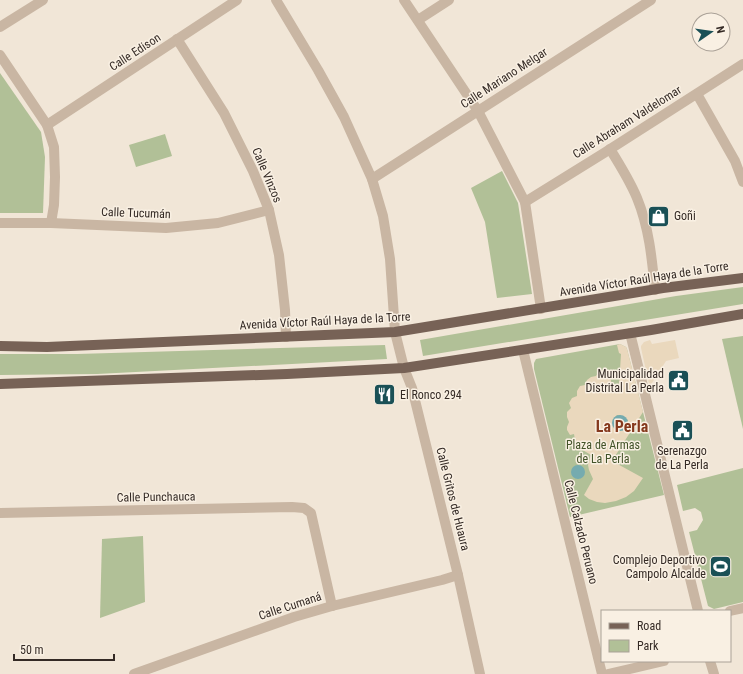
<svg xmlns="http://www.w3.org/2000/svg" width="743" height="674" viewBox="0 0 743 674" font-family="'Roboto Condensed',sans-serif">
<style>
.green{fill:#b1c097}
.plaza{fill:#ead8bd;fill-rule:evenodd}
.water{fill:#75abaf}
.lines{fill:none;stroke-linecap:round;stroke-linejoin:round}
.minor{stroke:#c9b6a3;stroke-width:10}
.major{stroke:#776256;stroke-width:10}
.labels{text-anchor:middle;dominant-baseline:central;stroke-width:3;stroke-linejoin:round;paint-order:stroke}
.street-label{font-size:12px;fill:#342a25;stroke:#f9f0e3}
.poi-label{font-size:12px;fill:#342a25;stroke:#f9f0e3;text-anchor:start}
.park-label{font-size:12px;fill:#425329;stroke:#f9f0e3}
.district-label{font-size:16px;font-weight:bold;fill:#85391d;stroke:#f9f0e3}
</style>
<rect width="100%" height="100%" fill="#f1e6d7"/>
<g class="green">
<path d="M0 73 41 132 45 157 43 213H0Z"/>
<path d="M165 134 172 156 136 167 129 145Z"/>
<path d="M502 171 518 203 532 294 497 298 485 222 471 188Z"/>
<path d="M743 287V304L423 356 420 340 676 296Z"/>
<path d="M743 336V429L722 339Z"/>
<path d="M620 344 626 347 627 349 664 495 570 517 534 369V363L536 359Z"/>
<path d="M385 345 387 359 97 374 0 375V354H77Z"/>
<path d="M743 468V602L714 609 708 606 689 532 697 530 703 520 701 512 695 508 683 511 677 485Z"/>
<path d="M143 536 145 602 100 618 102 539Z"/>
</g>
<g class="plaza">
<path d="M650 340 652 344 675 340 679 358 666 361 652 383 649 384 641 348V346L644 342Z"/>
<path d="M620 344 626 347 627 349 643 412 612 461 643 478 634 491 626 497 616 501 605 503 597 502 589 499 584 495 593 479 589 470 588 465 591 455 576 446 574 434 570 435 567 430V427L569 422 567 417V412L571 408 569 403 572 398 577 396V391L580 386 585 385 587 380 591 377 596 376 599 372 603 370 609 372 613 390 617 389 619 386 621 354 619 353 617 345ZM617 415H620L628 420V425L626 427 620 430 615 428 613 424 615 417Z"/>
</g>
<g class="water">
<circle cx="620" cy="423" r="8"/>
<circle cx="578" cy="472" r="7"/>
</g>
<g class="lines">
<g class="minor">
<path d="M276 0 318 70 344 117 372 179 383 216 390 259 395 332 404 368 412 388 458 575 480 674"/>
<path d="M404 0 478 111 525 202 541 309"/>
<path d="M418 20 449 0"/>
<path d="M0 27 43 0"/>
<path d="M177 39 224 113 253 171 269 210 279 255 285 310 286 337"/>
<path d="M0 55 47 125 54 147 55 177 54 205 51 223"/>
<path d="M697 94 735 161 743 182"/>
<path d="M47 125 237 0"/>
<path d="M610 149C620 165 630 181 637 198 649 227 652 259 655 290"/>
<path d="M372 179 651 0"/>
<path d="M525 202 604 153 743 64"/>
<path d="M0 223H51L166 228 218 223 269 210"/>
<path d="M630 333 698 611"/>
<path d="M523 350 602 674"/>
<path d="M0 513 292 507 304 508 311 513 332 606"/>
<path d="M730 611 743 608"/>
<path d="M710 661 714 674"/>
<path d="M134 674 294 617 332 606 442 580 458 575"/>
<path d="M608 674 664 661"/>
</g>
<g class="major">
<path d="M0 346 47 347 395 332 663 288 743 278"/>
<path d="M0 384 287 374 404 368 651 330 743 314"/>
</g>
</g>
<defs>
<symbol id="shop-square" viewBox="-11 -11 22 22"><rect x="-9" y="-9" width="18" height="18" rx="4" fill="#1a5056" stroke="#f9f0e3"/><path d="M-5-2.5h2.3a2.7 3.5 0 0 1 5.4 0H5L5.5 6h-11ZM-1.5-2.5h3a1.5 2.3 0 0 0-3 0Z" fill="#fff"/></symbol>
<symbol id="civic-square" viewBox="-11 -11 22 22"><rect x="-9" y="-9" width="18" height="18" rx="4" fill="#1a5056" stroke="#f9f0e3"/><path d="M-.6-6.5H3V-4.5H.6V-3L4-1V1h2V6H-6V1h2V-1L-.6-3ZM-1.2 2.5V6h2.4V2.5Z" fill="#fff"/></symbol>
<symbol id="restaurant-square" viewBox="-11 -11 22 22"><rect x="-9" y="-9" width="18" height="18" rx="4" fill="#1a5056" stroke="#f9f0e3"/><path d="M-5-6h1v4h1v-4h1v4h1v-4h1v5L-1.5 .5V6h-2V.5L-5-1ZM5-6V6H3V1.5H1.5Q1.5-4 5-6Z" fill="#fff"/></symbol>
<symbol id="stadium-square" viewBox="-11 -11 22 22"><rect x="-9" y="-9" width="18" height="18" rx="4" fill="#1a5056" stroke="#f9f0e3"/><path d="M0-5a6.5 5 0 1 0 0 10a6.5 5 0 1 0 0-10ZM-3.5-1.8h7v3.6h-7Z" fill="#fff"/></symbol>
</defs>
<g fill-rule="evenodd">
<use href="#shop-square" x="646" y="204" width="25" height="25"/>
<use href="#civic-square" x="666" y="368" width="25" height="25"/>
<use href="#restaurant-square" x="372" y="382" width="25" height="25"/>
<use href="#civic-square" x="670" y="418" width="25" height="25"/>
<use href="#stadium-square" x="708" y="554" width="25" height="25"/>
</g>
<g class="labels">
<g class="street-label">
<text transform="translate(135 52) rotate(-33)">Calle Edison</text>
<text transform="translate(504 78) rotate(-33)">Calle Mariano Melgar</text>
<text transform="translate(627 122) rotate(-32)">Calle Abraham Valdelomar</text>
<text transform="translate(267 175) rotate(67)">Calle Vinzos</text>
<text transform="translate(136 213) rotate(2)">Calle Tucumán</text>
<text transform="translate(644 279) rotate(-9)">Avenida Víctor Raúl Haya de la Torre</text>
<text transform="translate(325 321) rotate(-3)">Avenida Víctor Raúl Haya de la Torre</text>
<text transform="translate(156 497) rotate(-1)">Calle Punchauca</text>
<text transform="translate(453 499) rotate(76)">Calle Gritos de Huaura</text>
<text transform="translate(581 532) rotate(76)">Calle Calzado Peruano</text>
<text transform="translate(290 606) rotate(-18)">Calle Cumaná</text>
</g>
<g class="poi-label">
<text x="674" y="216">Goñi</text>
<text x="664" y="374" text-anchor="end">Municipalidad<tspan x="664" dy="14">Distrital La Perla</tspan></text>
<text x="400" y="395">El Ronco 294</text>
<text x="682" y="451" text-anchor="middle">Serenazgo<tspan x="682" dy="14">de La Perla</tspan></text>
<text x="706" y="560" text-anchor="end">Complejo Deportivo<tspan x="706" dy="14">Campolo Alcalde</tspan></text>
</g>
<g class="park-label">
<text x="603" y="445">Plaza de Armas<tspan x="603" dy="14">de La Perla</tspan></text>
</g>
<g class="district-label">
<text x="622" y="426">La Perla</text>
</g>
</g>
<rect x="601" y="610" width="130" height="52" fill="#f9f0e3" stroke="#aaa197"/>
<rect x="609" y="623" width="20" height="6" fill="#776256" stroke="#aaa197"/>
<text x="637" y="630" font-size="12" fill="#342a25">Road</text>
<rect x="609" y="640" width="20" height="12" fill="#b1c097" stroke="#aaa197"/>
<text x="637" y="650" font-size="12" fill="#342a25">Park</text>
<g transform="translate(711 32) rotate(77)"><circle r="19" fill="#f9f0e3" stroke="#aaa197"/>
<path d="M0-3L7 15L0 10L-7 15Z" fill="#1a5056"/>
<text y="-6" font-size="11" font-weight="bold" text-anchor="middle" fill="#342a25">N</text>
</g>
<path d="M14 654v6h100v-6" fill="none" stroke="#342a25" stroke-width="2"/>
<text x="20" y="654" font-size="12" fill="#342a25" stroke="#f9f0e3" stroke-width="3" paint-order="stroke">50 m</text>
</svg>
